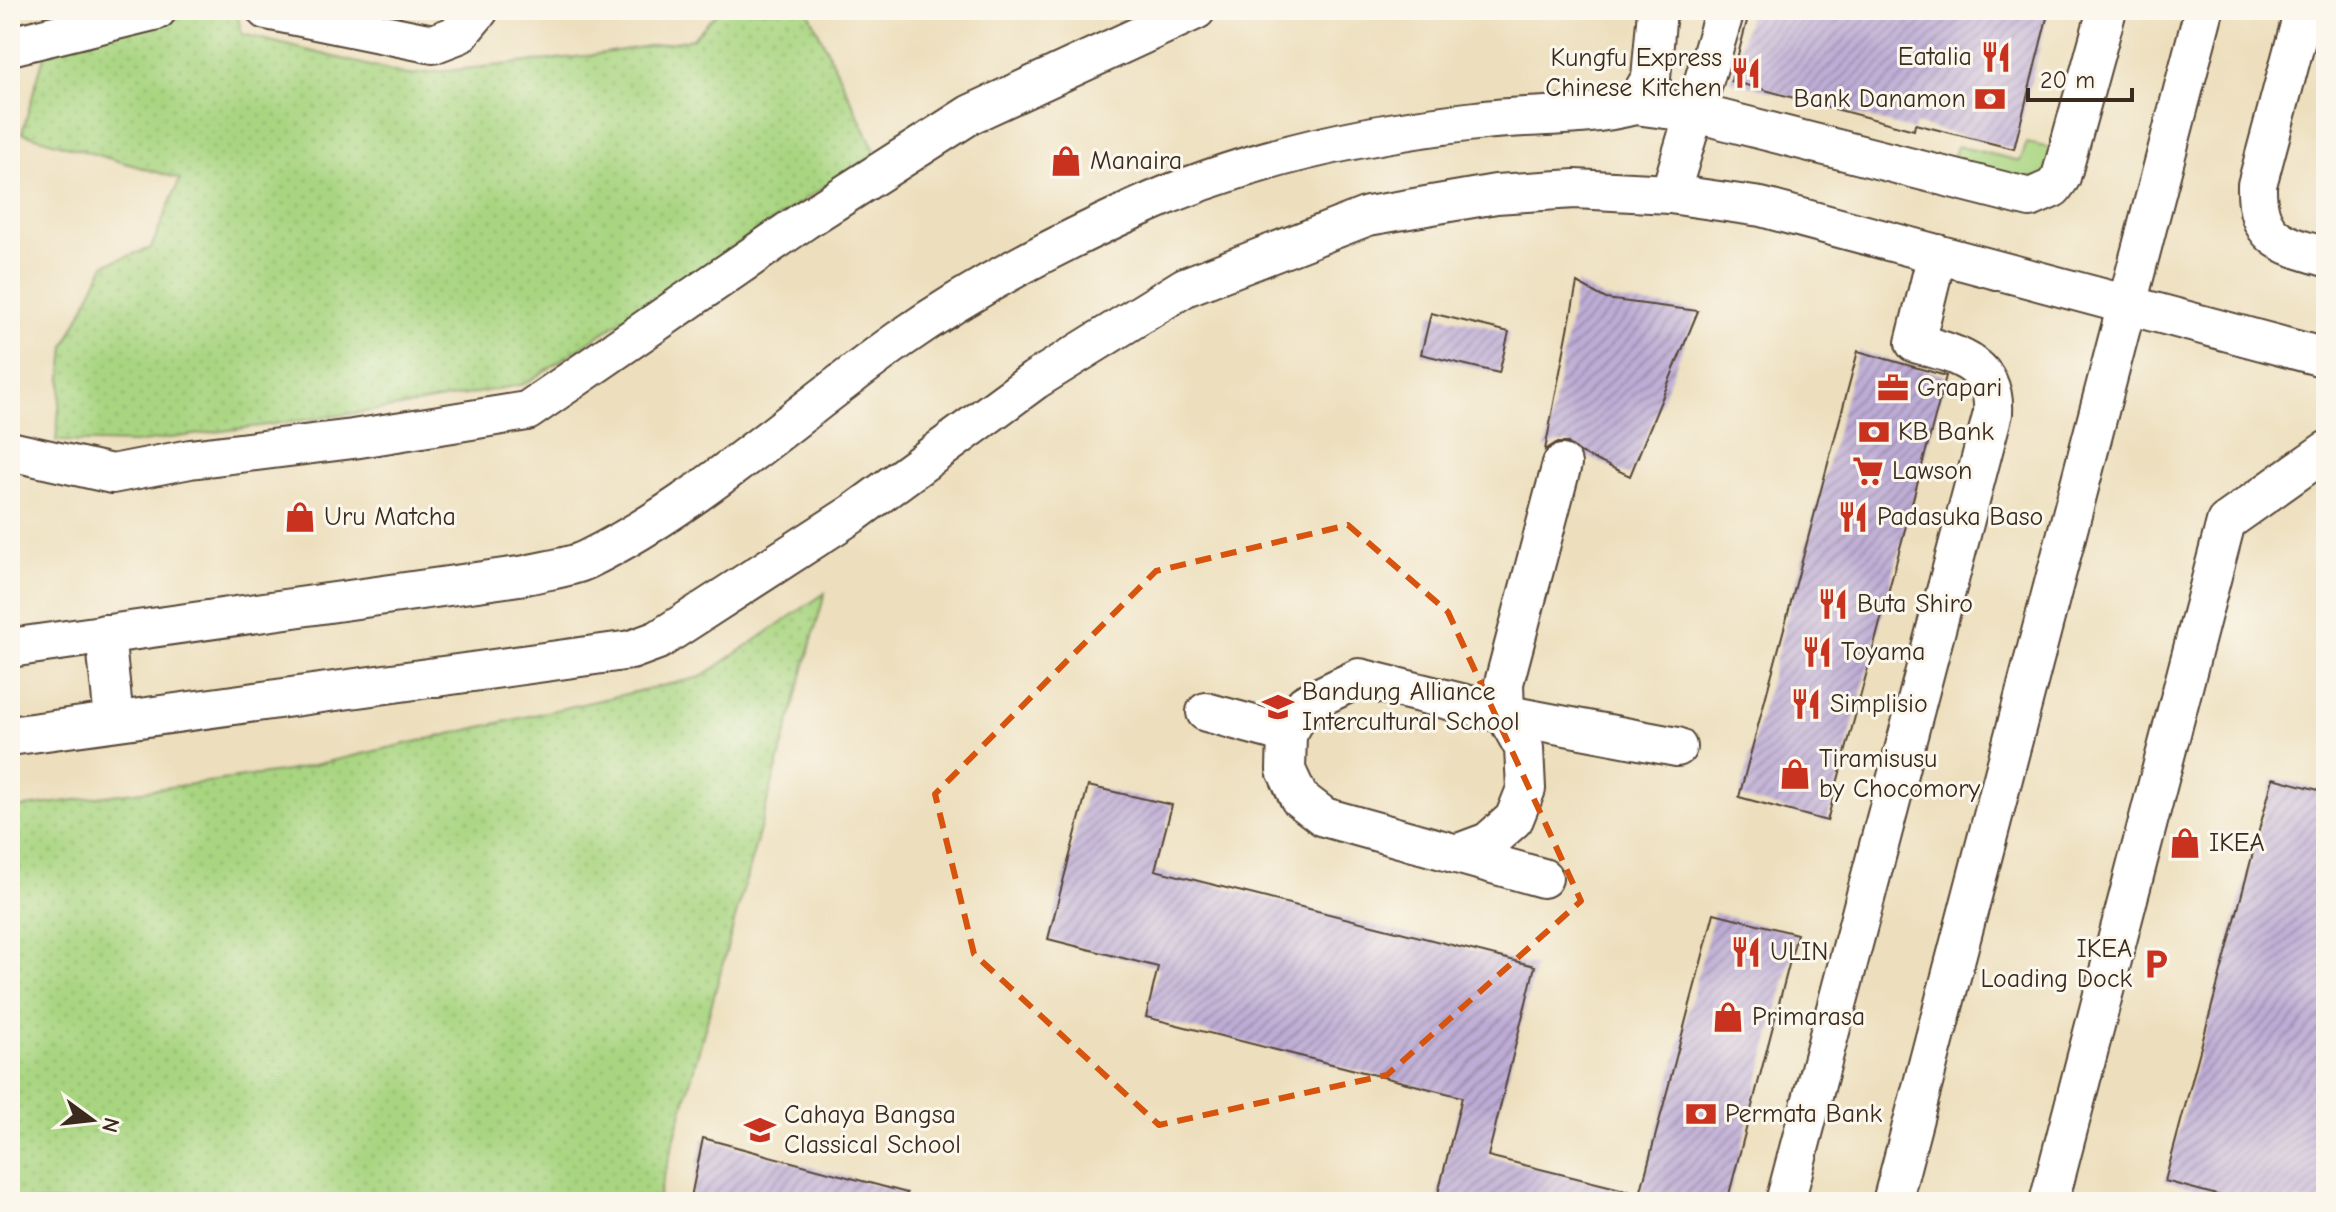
<svg xmlns="http://www.w3.org/2000/svg" width="2336" height="1212" viewBox="0 0 2336 1212" font-family="'Comic Neue',sans-serif">
<style>
.grass{fill:url(#grass-dots);stroke:#728050;stroke-width:2}
.garden{fill:#a9d581;stroke:#728050;stroke-width:2}
.building{fill:url(#building-hatch)}
.lines{fill:none;stroke-linecap:round;stroke-linejoin:round}
.minor-casing{stroke:#564536;stroke-width:42}
.minor{stroke:#fff;stroke-width:38}
.marked{fill:none;stroke:#d7540e;stroke-width:6;stroke-dasharray:16 10;stroke-linejoin:round}
.labels{text-anchor:middle;dominant-baseline:central;stroke-width:6;stroke-linejoin:round;paint-order:stroke}
.poi-label{font-size:26px;fill:#3b2a1e;stroke:#fbf7ec;text-anchor:start}
</style>
<defs>
<pattern id="grass-dots" width="8" height="8" patternUnits="userSpaceOnUse" patternTransform="scale(2)"><rect width="8" height="8" fill="#a9d581"/><path d="M2 2h.1M6 6h.1" fill="none" stroke="#92b76f" stroke-width="1.8" stroke-linecap="round"/></pattern>
<pattern id="building-hatch" width="6" height="6" patternUnits="userSpaceOnUse" patternTransform="scale(2)"><rect width="6" height="6" fill="#bdacd5"/><path d="M-1 1l2-2M0 6l6-6M5 7l2-2" fill="none" stroke="#9b8cac"/></pattern>
</defs>
<rect width="100%" height="100%" fill="#fbf7ec"/>
<filter id="ink" filterUnits="userSpaceOnUse"><feTurbulence type="fractalNoise" baseFrequency=".0125" numOctaves="2"/><feDisplacementMap in="SourceGraphic" scale="16" xChannelSelector="R" yChannelSelector="G"/><feConvolveMatrix kernelMatrix="1 2 1 2 8 2 1 2 1" color-interpolation-filters="sRGB"/></filter>
<filter id="wash" filterUnits="userSpaceOnUse"><feTurbulence type="fractalNoise" baseFrequency=".006" numOctaves="4" result="noise"/><feDisplacementMap in="SourceGraphic" scale="32" xChannelSelector="R" yChannelSelector="G"/><feGaussianBlur stdDeviation="1.8" result="paint"/><feColorMatrix in="noise" values="0 0 0 0 0 0 0 0 0 0 0 0 0 0 0 0 0 1.4 0 .05"/><feComposite in="paint" operator="in"/></filter>
<g filter="url(#wash)">
<rect width="100%" height="100%" fill="#eddfbd"/>
<g class="grass">
<path d="M57 10H236L242 34 407 75 585 56 692 39 720 10H808L876 153 525 384 400 407 134 443 56 441 65 346 105 264 151 248 180 179 22 133Z"/>
<path d="M825 593 657 1202H10V809L287 771 701 677Z"/>
</g>
<path class="garden" d="M2027 143 2054 149 2045 179 1948 175 1957 146 2020 161Z"/>
<g id="blocks">
<g class="building">
<path d="M1750 10H2049L2014 149 1915 124 1914 130 1731 81Z"/>
<path d="M1577 283 1606 299 1698 311 1630 476 1580 453 1568 443H1556L1545 450Z"/>
<path d="M1431 313 1509 332 1499 373 1421 354Z"/>
<path d="M1858 351 1946 376 1827 821 1739 797Z"/>
<path d="M2273 778 2326 792V1202H2243L2165 1181Z"/>
<path d="M1088 786 1172 805 1155 870 1535 966 1488 1156 1633 1192 1632 1202H1436L1462 1097 1146 1017 1158 967 1048 939Z"/>
<path d="M1714 913 1797 934 1727 1202H1638Z"/>
<path d="M703 1138 907 1193 906 1202H690Z"/>
</g>
</g>
</g>
<g filter="url(#ink)">
<use href="#blocks" fill-opacity="0" stroke="#564536" stroke-width="2"/>
<g class="lines">
<defs>
<g id="minor">
<path d="M266 10 433 44 459 34 479 10"/>
<path d="M2304 10 2257 185C2256 238 2280 244 2326 257"/>
<path d="M10 46 157 10"/>
<path d="M1635 105 1696 113 2030 198 2053 188 2061 177 2107 10"/>
<path d="M1670 194 1725 10"/>
<path d="M10 451 112 474 190 459 353 439 527 411 805 220 971 114 1196 10"/>
<path d="M105 634 114 720"/>
<path d="M10 648 526 575C545 570 569 568 586 560 698 505 798 412 899 340 973 288 1055 245 1137 208 1244 159 1359 134 1476 121 1529 114 1583 119 1635 105L1651 78 1657 10"/>
<path d="M1206 712 1287 734"/>
<path d="M10 736 631 650 658 640 854 513 1035 380 1185 287 1368 216 1496 194 1575 189 1670 194 1761 207 2326 358"/>
<path d="M1456 854 1488 842 1514 819 1526 789 1524 748 1505 714 1504 683 1562 464"/>
<path d="M1543 878 1324 817 1299 798 1286 770 1287 734 1305 704 1359 678 1518 717 1677 747"/>
<path d="M1785 1202 1993 413C1996 362 1954 354 1915 343L1937 254"/>
<path d="M1892 1202 2204 10"/>
<path d="M2049 1202 2226 522 2326 451"/>
</g>
</defs>
<use href="#minor" class="minor-casing"/>
<use href="#minor" class="minor"/>
</g>
</g>
<path class="marked" d="M1348 525 1448 612 1581 901 1387 1075 1159 1125 974 954 935 794 1156 571Z"/>
<defs>
<symbol id="restaurant-bare" viewBox="-9 -9 18 18"><path d="M-5-6h1v4h1v-4h1v4h1v-4h1v5L-1.5 .5V6h-2V.5L-5-1ZM5-6V6H3V1.5H1.5Q1.5-4 5-6Z" fill="#c8321e" stroke="#fbf7ec" stroke-width="2.5" paint-order="stroke"/></symbol>
<symbol id="bank-bare" viewBox="-9 -9 18 18"><path d="M-6-4H6V4H-6ZM0-2.3a2.3 2.3 0 1 0 0 4.6a2.3 2.3 0 1 0 0-4.6Z" fill="#c8321e" stroke="#fbf7ec" stroke-width="2.5" paint-order="stroke"/></symbol>
<symbol id="shop-bare" viewBox="-9 -9 18 18"><path d="M-5-2.5h2.3a2.7 3.5 0 0 1 5.4 0H5L5.5 6h-11ZM-1.5-2.5h3a1.5 2.3 0 0 0-3 0Z" fill="#c8321e" stroke="#fbf7ec" stroke-width="2.5" paint-order="stroke"/></symbol>
<symbol id="office-bare" viewBox="-9 -9 18 18"><path d="M-6-3h4V-5.5h4V-3h4V5H-6ZM-1-4.5V-3h2v-1.5ZM-6 0V1H6V0Z" fill="#c8321e" stroke="#fbf7ec" stroke-width="2.5" paint-order="stroke"/></symbol>
<symbol id="supermarket-bare" viewBox="-9 -9 18 18"><path d="M-6-5.5h2.5l.6 2H6L4.5 2H-2.5L-4.4-4H-6ZM-1.5 3.2a1.3 1.3 0 1 0 .1 0ZM3 3.2a1.3 1.3 0 1 0 .1 0Z" fill="#c8321e" stroke="#fbf7ec" stroke-width="2.5" paint-order="stroke"/></symbol>
<symbol id="school-bare" viewBox="-9 -9 18 18"><path d="M0-5L7-2L0 1L-7-2ZM-4 1L0 2.5L4 1V4Q0 6-4 4Z" fill="#c8321e" stroke="#fbf7ec" stroke-width="2.5" paint-order="stroke"/></symbol>
<symbol id="parking-bare" viewBox="-9 -9 18 18"><path d="M-3.5-5.5H1a3.5 3.5 0 0 1 0 7H-1V5.5H-3.5ZM-1-3.4V-.6H.8a1.4 1.4 0 0 0 0-2.8Z" fill="#c8321e" stroke="#fbf7ec" stroke-width="2.5" paint-order="stroke"/></symbol>
</defs>
<g fill-rule="evenodd">
<use href="#restaurant-bare" x="1974" y="35" width="44" height="44"/>
<use href="#restaurant-bare" x="1724" y="51" width="44" height="44"/>
<use href="#bank-bare" x="1968" y="77" width="44" height="44"/>
<use href="#shop-bare" x="1044" y="139" width="44" height="44"/>
<use href="#office-bare" x="1871" y="366" width="44" height="44"/>
<use href="#bank-bare" x="1852" y="410" width="44" height="44"/>
<use href="#supermarket-bare" x="1846" y="449" width="44" height="44"/>
<use href="#shop-bare" x="278" y="495" width="44" height="44"/>
<use href="#restaurant-bare" x="1831" y="495" width="44" height="44"/>
<use href="#restaurant-bare" x="1811" y="582" width="44" height="44"/>
<use href="#restaurant-bare" x="1795" y="630" width="44" height="44"/>
<use href="#restaurant-bare" x="1784" y="682" width="44" height="44"/>
<use href="#school-bare" x="1256" y="685" width="44" height="44"/>
<use href="#shop-bare" x="1773" y="752" width="44" height="44"/>
<use href="#shop-bare" x="2163" y="821" width="44" height="44"/>
<use href="#restaurant-bare" x="1724" y="930" width="44" height="44"/>
<use href="#parking-bare" x="2134" y="942" width="44" height="44"/>
<use href="#shop-bare" x="1706" y="995" width="44" height="44"/>
<use href="#bank-bare" x="1679" y="1092" width="44" height="44"/>
<use href="#school-bare" x="738" y="1108" width="44" height="44"/>
</g>
<g class="labels">
<g class="poi-label">
<text x="1972" y="57" text-anchor="end">Eatalia</text>
<text x="1722" y="58" text-anchor="end">Kungfu Express<tspan x="1722" dy="30">Chinese Kitchen</tspan></text>
<text x="1966" y="99" text-anchor="end">Bank Danamon</text>
<text x="1090" y="161">Manaira</text>
<text x="1917" y="388">Grapari</text>
<text x="1898" y="432">KB Bank</text>
<text x="1892" y="471">Lawson</text>
<text x="324" y="517">Uru Matcha</text>
<text x="1877" y="517">Padasuka Baso</text>
<text x="1857" y="604">Buta Shiro</text>
<text x="1841" y="652">Toyama</text>
<text x="1302" y="692">Bandung Alliance<tspan x="1302" dy="30">Intercultural School</tspan></text>
<text x="1830" y="704">Simplisio</text>
<text x="1819" y="759">Tiramisusu<tspan x="1819" dy="30">by Chocomory</tspan></text>
<text x="2209" y="843">IKEA</text>
<text x="2132" y="949" text-anchor="end">IKEA<tspan x="2132" dy="30">Loading Dock</tspan></text>
<text x="1770" y="952">ULIN</text>
<text x="1752" y="1017">Primarasa</text>
<text x="1725" y="1114">Permata Bank</text>
<text x="784" y="1115">Cahaya Bangsa<tspan x="784" dy="30">Classical School</tspan></text>
</g>
</g>
<rect width="2336" height="1212" fill="none" stroke="#fbf7ec" stroke-width="40"/>
<g transform="translate(92 1120) rotate(105)" stroke="#fbf7ec" stroke-width="6" paint-order="stroke">
<path d="M0-6L14 30L0 20L-14 30Z" fill="#3b2a1e"/>
<text y="-12" font-size="22" font-weight="bold" text-anchor="middle" fill="#3b2a1e">N</text>
</g>
<path d="M2028 88v12h104v-12" fill="none" stroke="#3b2a1e" stroke-width="4"/>
<text x="2040" y="88" font-size="24" fill="#3b2a1e" stroke="#fbf7ec" stroke-width="6" paint-order="stroke">20 m</text>
</svg>
